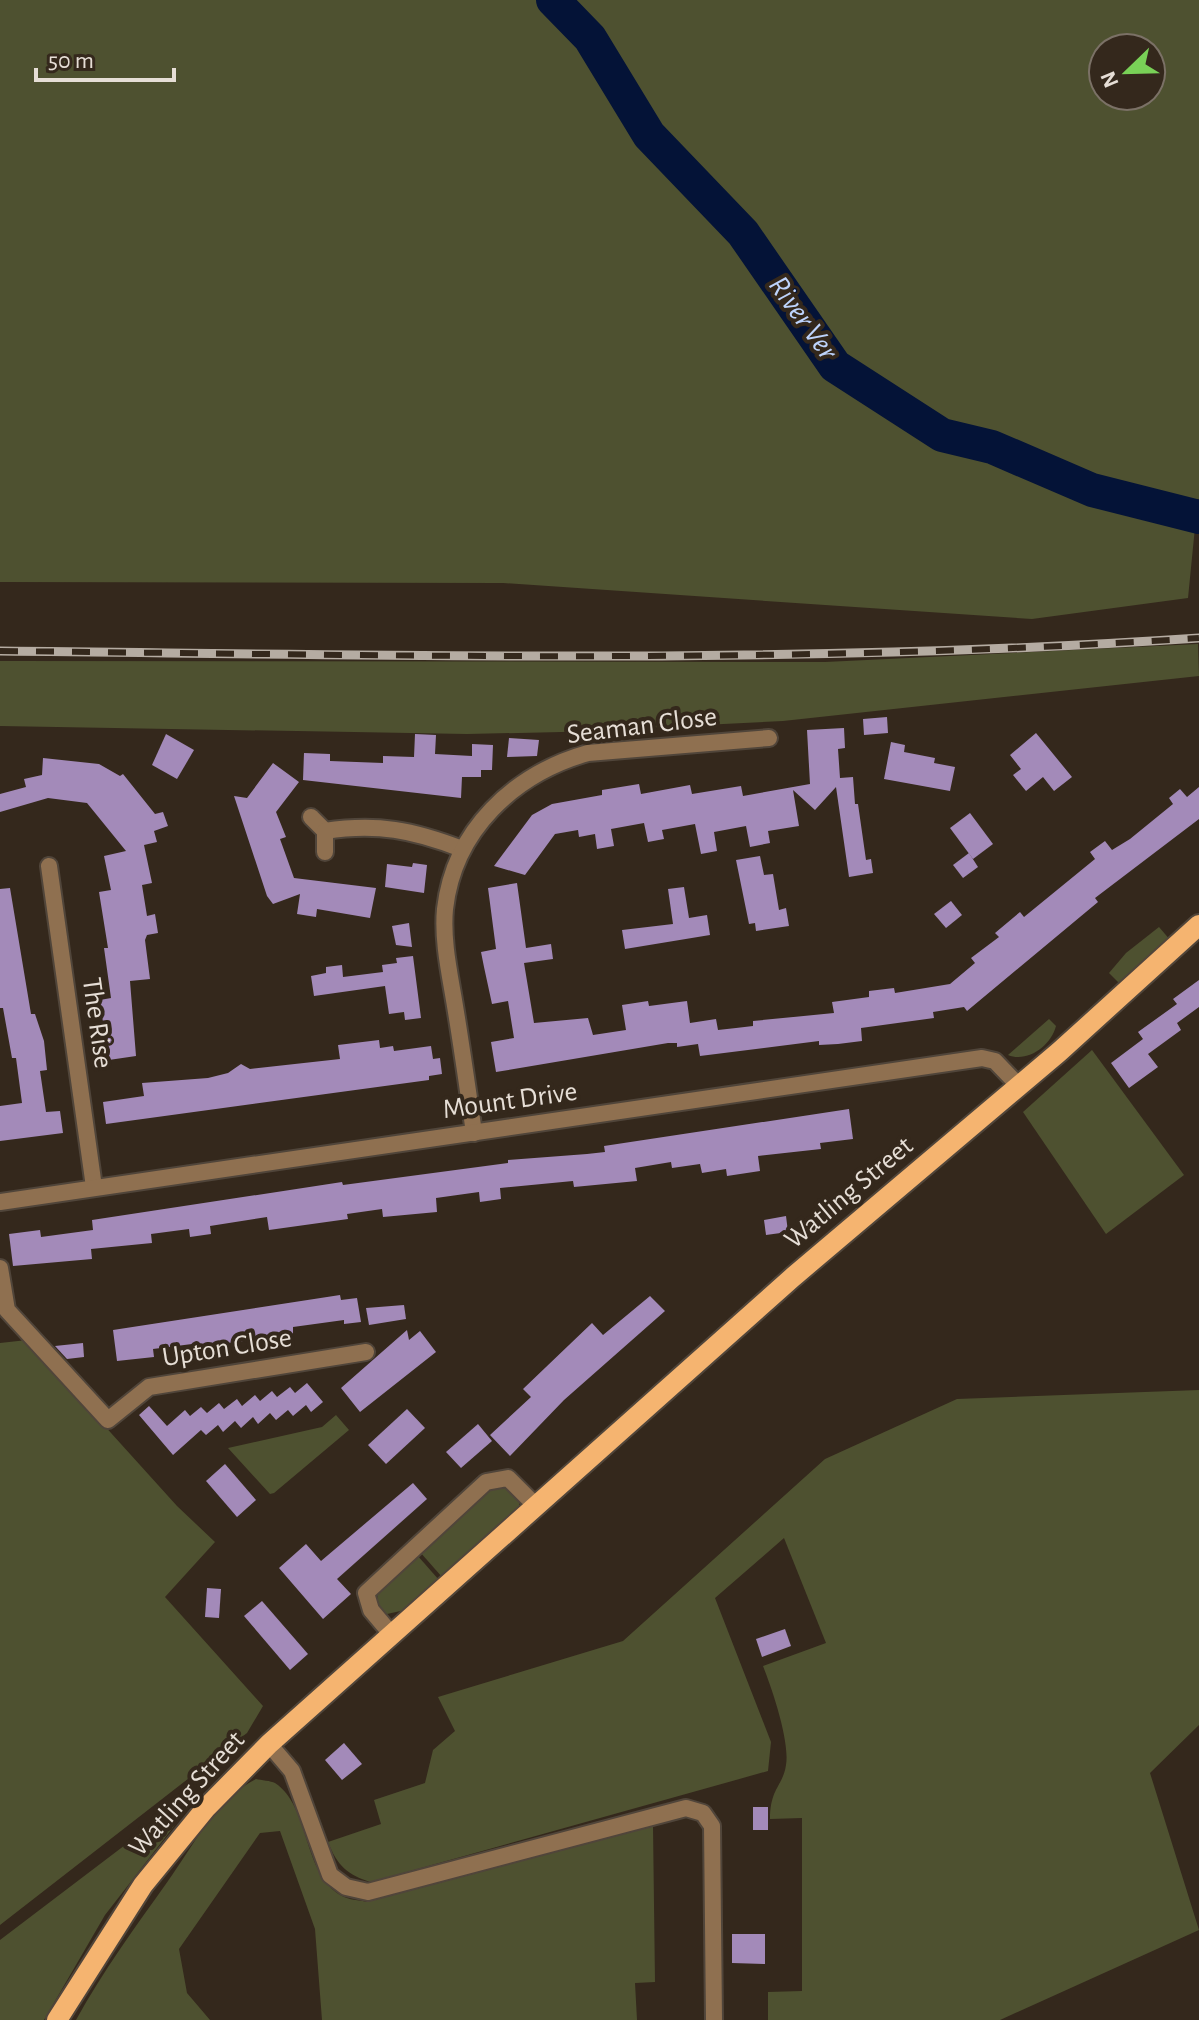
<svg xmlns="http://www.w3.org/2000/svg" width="1199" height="2020" viewBox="0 0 1199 2020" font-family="'Alegreya Sans',sans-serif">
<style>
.green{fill:#4e5130;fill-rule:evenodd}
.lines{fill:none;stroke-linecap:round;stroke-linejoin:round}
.river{stroke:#041337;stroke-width:34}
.building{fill:#a38ab9}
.minor-casing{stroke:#50453a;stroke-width:20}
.primary-casing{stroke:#50453a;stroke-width:24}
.minor{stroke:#8f7050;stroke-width:16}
.primary{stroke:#f5b470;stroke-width:20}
.rail-casing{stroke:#b5aca2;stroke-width:9}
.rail{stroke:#34281c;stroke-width:6;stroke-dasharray:18;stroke-linecap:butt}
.labels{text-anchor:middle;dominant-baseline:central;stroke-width:8;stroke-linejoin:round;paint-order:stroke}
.street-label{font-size:28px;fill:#e6ded6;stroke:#34281c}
.water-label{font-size:30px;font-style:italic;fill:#bdd3fc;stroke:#34281c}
</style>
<rect width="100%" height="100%" fill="#34281c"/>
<g class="green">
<path d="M0 0H1199V499L1156 506 1196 517 1188 598 1032 619 503 583 0 582ZM1103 48H1151V96H1103Z"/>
<path d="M1198 644 1199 676 783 721 562 732 467 734 0 726V661L825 662Z"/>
<path d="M1159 927 1171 941 1121 985 1109 973 1126 953Z"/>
<path d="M1049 1019 1056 1026C1051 1046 1027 1063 1008 1055Z"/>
<path d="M1092 1050 1184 1175 1106 1234 1023 1112Z"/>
<path d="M27 1340 177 1506 215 1542 165 1597 263 1706 247 1733 0 1925V1343Z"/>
<path d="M1199 1390V1725L1150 1773 1199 1930 1000 2020H768V1992L802 1991V1818L770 1819C770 1788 783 1786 786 1765 790 1741 772 1689 763 1666L826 1643 784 1538 715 1598 771 1742 768 1771 371 1882C347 1875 337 1865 328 1842L381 1824 374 1800 425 1783 433 1750 455 1731 438 1697 623 1641 825 1459 957 1399Z"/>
<path d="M336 1415 349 1430 274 1493 270 1494 228 1448 322 1427Z"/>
<path d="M506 1485 520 1498 519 1508 442 1577 420 1552 487 1490Z"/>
<path d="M417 1555 439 1580 405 1610 387 1614 378 1605 377 1592Z"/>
<path d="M256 1779C261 1780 271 1781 275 1783 311 1807 302 1874 342 1896 349 1900 359 1900 367 1902L653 1826 655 1982 635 1983 637 2020H322L315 1929 280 1831 260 1833 179 1949 187 1993 210 2020H76C103 1971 136 1926 168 1881 193 1846 217 1798 256 1779Z"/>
<path d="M183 1801 192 1803 105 1915 44 2020H0V1940Z"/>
</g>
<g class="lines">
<path class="river" d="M553 0 590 38 649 135 743 233 835 366 942 435 992 447 1092 490 1199 517"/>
</g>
<g class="building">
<path d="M887 717 888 733 864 735 863 719Z"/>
<path d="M844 728 845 748 838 749 840 778 853 777 855 804H858L866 860 871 859 873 873 849 877 836 787 815 810 793 790 799 826 768 831 770 843 750 847 746 826 714 832 717 851 701 854 695 824 662 830 664 839 648 842 644 823 611 829 614 846 597 849 595 834 579 837 578 830 555 834 525 875 494 866 532 815 552 804 602 795V790L639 784 641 794 690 785 692 794 741 786 743 796 810 784 807 730Z"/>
<path d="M1036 733 1072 777 1054 791 1043 777 1026 791 1013 775 1021 769 1010 755Z"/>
<path d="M166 734 194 750 177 779 152 765Z"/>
<path d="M415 734 436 735 435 754 472 756V744L493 745 492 770H481V777H462L461 798 303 780 304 753 330 754V761L383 763V756L414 757Z"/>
<path d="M509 738 539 740 537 756 507 757Z"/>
<path d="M891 742 905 745 904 752 935 758 934 763 955 767 950 791 884 779Z"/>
<path d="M43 758 99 764 120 776 123 774 155 814 163 812 168 826 154 831 157 842 144 845 152 883 142 885 147 916 155 914 158 933 147 935 145 940 150 979 130 981 136 1056 102 1061 98 1031 104 1030 100 1000 111 998 104 948H108L99 892 111 890 104 856 126 851 87 803 48 798 0 812V794L26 787 24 779 42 775Z"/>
<path d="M273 763 299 782 276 812 286 837 280 839 294 878 376 888 370 918 317 909 316 917 297 914 300 894 273 904 267 896 234 796 247 798Z"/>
<path d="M1199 787V819L1095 898 1098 902 967 1011 964 1007 933 1012 934 1018 861 1028 862 1041 838 1044 819 1045V1041L700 1056 698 1044 677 1047V1043H668L496 1072 491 1042 514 1038 508 1001 492 1004 484 967 481 952 496 949 488 888 517 883 526 948 551 944 553 959 524 963 534 1023 588 1018 593 1035 626 1030 622 1005 648 1001 649 1006 687 1001 690 1023 716 1019 718 1030 736 1028 753 1026V1021L834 1013 832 1002 869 997V991L894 988 895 993 950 984 975 963 971 958 999 937 995 933 1020 912 1024 917 1095 859 1090 852 1105 841 1112 850 1130 839 1173 804 1169 798 1180 789 1187 797Z"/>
<path d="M970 813 993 844 973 859 950 828Z"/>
<path d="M969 853 978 867 963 878 953 865Z"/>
<path d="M760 856 764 875 773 874 779 910 786 908 789 926 756 931 755 923 749 924 736 860Z"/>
<path d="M413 863 427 865 424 893 385 887 387 864 412 867Z"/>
<path d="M684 887 689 918 707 915 710 935 625 949 622 930 673 924 668 889Z"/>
<path d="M10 888 31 1014H35L44 1041 47 1070 40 1071 46 1112 60 1111 63 1133 0 1141V1106L22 1103 16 1058H12L3 1008H0V889Z"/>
<path d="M951 901 962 915 946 928 934 914Z"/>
<path d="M409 923 412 947 396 945 392 926Z"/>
<path d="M413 956 421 1018 405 1020 404 1012 389 1014 385 986 314 996 311 976 326 973V967L342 965 343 977 383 972 382 965 397 963 396 958Z"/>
<path d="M1199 980V1007L1177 1023 1181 1030 1148 1054 1158 1067 1129 1088 1111 1063 1143 1039 1138 1032 1177 1004 1173 999Z"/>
<path d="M379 1040 380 1048 393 1046 394 1051 431 1046 433 1059 440 1058 442 1074 429 1076V1080L106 1124 103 1102 144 1096 142 1083 208 1078 228 1073 241 1064 250 1069 340 1059 338 1045Z"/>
<path d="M849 1109 853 1139 820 1143 821 1149 758 1156 760 1171 727 1176 726 1169 702 1173 700 1164 672 1168 671 1162 635 1168 637 1181 574 1187 573 1181 500 1188 501 1199 480 1202 479 1192 436 1198 437 1212 383 1217 382 1209 347 1214 348 1219 269 1230 267 1217 210 1226 211 1234 190 1237 189 1229 151 1234 152 1243 91 1249 92 1259 13 1266 9 1234 40 1230 41 1237 93 1230 92 1220 342 1182 343 1185 508 1163V1160L587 1154 605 1152 604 1146Z"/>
<path d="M786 1216 788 1232 766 1235 764 1220Z"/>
<path d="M340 1295 341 1300 357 1298 361 1322 344 1324V1320L293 1327V1334L192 1348V1344L153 1349 154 1357 117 1361 113 1330Z"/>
<path d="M650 1296 665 1311 564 1400 510 1456 490 1435 531 1397 523 1389 592 1323 603 1335Z"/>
<path d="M404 1305 406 1319 369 1325 366 1308Z"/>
<path d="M407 1330 409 1340 420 1331 436 1352 360 1412 341 1388Z"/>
<path d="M83 1343 84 1357 67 1359 55 1346Z"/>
<path d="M307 1383 323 1402 311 1412 306 1405 293 1416 288 1410 276 1420 270 1413 258 1424 253 1417 241 1428 235 1421 223 1432 218 1425 206 1435 201 1430 173 1455 139 1415 149 1406 167 1426 185 1410 190 1416 201 1407 207 1413 219 1403 224 1409 237 1399 242 1406 255 1395 260 1401 272 1391 277 1397 290 1387 295 1393Z"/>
<path d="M407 1409 425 1428 386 1464 368 1445Z"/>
<path d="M478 1424 492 1441 461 1468 446 1452Z"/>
<path d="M225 1464 256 1500 237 1517 206 1481Z"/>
<path d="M413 1483 427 1499 337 1579 351 1594 323 1619 279 1568 306 1544 321 1561Z"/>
<path d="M207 1588 221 1589 219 1618 205 1617Z"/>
<path d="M262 1601 308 1654 290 1670 244 1616Z"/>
<path d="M785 1629 791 1646 762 1657 756 1639Z"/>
<path d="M344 1743 362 1764 342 1780 325 1760Z"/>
<rect x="753" y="1807" width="15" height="23"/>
<path d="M732 1934H765V1964L732 1963Z"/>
</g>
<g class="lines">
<defs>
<g id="minor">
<path d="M311 817 325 831"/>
<path d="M325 852V831C377 823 413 830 462 849"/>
<path d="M49 866 94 1187"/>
<path d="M474 1133C468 1091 462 1048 455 1006 450 975 442 941 445 909 454 830 514 774 588 753L769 738"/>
<path d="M0 1202 982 1058 995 1061 1018 1085"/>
<path d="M0 1268 7 1310 108 1420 149 1387 366 1352"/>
<path d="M392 1635 371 1610 366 1593 486 1482 508 1478 536 1506"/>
<path d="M269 1744 292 1771 330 1875 346 1887 368 1892 686 1808 703 1813 712 1826 714 2020"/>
</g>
<path id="primary" d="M57 2020 143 1885 206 1808 269 1744 793 1277 1059 1052 1199 925"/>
</defs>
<use href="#minor" class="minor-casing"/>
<use href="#primary" class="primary-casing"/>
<use href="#minor" class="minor"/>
<use href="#primary" class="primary"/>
<defs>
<path id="rail" d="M0 651C400 655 800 665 1199 638"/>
</defs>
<use href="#rail" class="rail-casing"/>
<use href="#rail" class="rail"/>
</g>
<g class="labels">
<g class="street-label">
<text transform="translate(642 726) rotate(-7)">Seaman Close</text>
<text transform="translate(97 1023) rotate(82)">The Rise</text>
<text transform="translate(510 1101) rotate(-8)">Mount Drive</text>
<text transform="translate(849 1193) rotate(-40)">Watling Street</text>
<text transform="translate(227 1348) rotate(-9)">Upton Close</text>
<text transform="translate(187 1794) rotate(-48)">Watling Street</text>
</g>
<g class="water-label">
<text transform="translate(803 318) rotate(54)">River Ver</text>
</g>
</g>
<g transform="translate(1127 72) rotate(247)"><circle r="38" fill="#34281c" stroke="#7b7166" stroke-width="2"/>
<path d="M0-6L14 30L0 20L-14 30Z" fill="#79d157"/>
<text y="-12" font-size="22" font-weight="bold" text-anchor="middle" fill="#e6ded6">N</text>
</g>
<path d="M36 68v12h138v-12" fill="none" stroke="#e6ded6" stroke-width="4"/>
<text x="48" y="68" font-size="24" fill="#e6ded6" stroke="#34281c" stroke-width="6" paint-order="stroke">50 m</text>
</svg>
